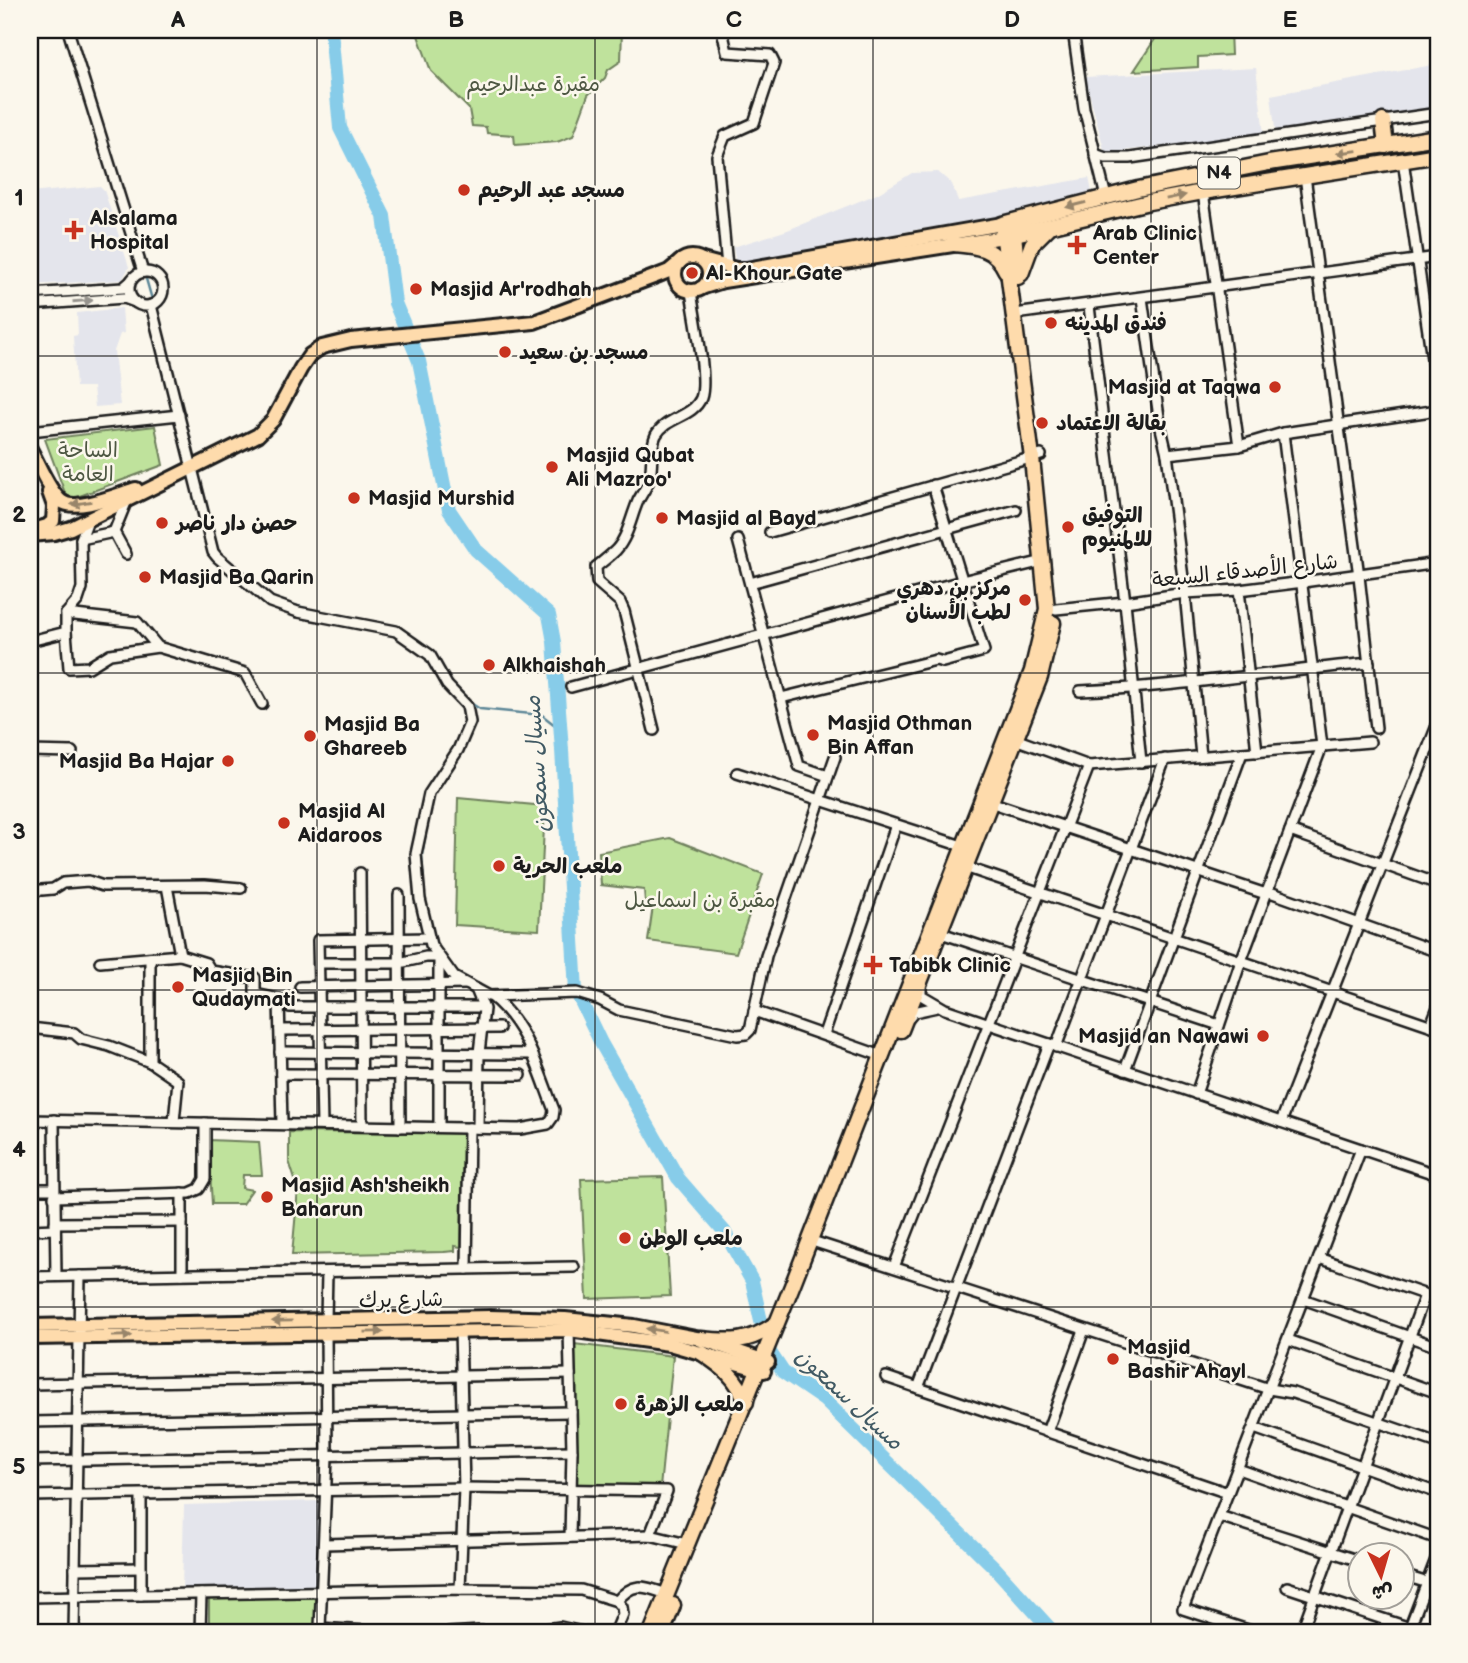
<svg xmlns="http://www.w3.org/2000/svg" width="1468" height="1663" viewBox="0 0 1468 1663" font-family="'Balsamiq Sans','Playpen Sans Arabic',sans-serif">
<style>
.built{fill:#e4e5ec}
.green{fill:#bfe29c;stroke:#6e7f5c;stroke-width:2}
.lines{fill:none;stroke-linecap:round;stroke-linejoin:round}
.stream{stroke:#5c8697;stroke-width:2.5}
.river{stroke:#87cce9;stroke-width:14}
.minor-casing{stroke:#1c1c1c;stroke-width:14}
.major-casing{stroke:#1c1c1c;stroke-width:18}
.highway-casing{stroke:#1c1c1c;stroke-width:19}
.minor{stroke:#fbf7ec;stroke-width:9}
.major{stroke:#fedbac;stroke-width:12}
.highway{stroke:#fedbac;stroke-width:14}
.oneway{fill:#98856b}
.oneway2{fill:#97948e}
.grid{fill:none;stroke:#1c1c1c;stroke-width:2;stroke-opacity:0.55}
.poi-dot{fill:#c8321e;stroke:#fbf7ec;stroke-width:2.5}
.labels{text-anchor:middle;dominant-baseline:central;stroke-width:5;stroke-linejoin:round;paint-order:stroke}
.shield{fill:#fbf7ec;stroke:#5f5e5a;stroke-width:2}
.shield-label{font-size:19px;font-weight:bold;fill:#1c1c1c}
.park-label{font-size:21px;fill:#4d5742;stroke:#fbf7ec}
.poi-label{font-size:21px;font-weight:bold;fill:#1c1c1c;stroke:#fbf7ec;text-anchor:start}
.street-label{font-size:21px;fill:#1c1c1c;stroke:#fbf7ec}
.water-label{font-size:23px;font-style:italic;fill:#415a64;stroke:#fbf7ec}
.neatline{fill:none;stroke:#1c1c1c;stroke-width:2.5}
.grid-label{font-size:23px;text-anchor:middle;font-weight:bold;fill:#1c1c1c}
</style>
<rect width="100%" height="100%" fill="#fbf7ec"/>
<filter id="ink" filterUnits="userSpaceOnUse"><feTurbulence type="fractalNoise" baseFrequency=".0143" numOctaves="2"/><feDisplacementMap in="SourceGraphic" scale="14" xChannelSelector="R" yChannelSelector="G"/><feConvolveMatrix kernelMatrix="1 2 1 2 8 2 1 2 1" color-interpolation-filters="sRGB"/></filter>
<g filter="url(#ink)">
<g class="built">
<path d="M1438 64V107L1276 137 1271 95Z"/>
<path d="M1256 68 1264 134 1105 153 1085 77Z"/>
<path d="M938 172 952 184 958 201 1089 178 1094 201 909 231 736 264 733 247 785 231 877 194 912 173Z"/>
<path d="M100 186 104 190 129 267 122 280 30 285V193Z"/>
<path d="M122 308 124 333 120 334 114 351 120 405 95 407 93 387H76L73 336 78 335 77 313Z"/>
<path d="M318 1501 317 1587 182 1591 184 1505Z"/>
</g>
<g class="green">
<path d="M416 30H622L621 61 608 70 605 78 588 95 573 136 557 142 515 145 514 135 487 133 486 127 472 126 469 109 431 71Z"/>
<path d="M1161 30H1230L1231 55 1198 57V67L1134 71Z"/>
<path d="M155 426 163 465 77 497H69L65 493 45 439Z"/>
<path d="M458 798 545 806 539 930 455 925Z"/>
<path d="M670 838 763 874 736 953 648 941 653 906 645 902 644 890 601 885 599 852Z"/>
<path d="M289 1132 463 1133 461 1247 455 1246V1251L444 1252 292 1255 298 1189 289 1161Z"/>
<path d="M208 1140 259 1142 262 1175H243L242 1188 252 1190 242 1204H212Z"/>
<path d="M663 1177 670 1296 587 1299 581 1179Z"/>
<path d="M574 1344 673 1356 660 1488 575 1487Z"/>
<path d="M318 1597V1633H209V1599Z"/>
</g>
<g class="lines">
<g class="stream">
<path d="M144 272 153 303"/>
<path d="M286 603 324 613"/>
<path d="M469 702 480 709 542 715 560 729"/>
<path d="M429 812 422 855 425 900 435 944"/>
</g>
<path class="river" d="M331 30 340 128 384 216 395 303 419 361 449 510 476 550 549 615 554 642 562 750 576 991 601 1043 678 1178 724 1231 752 1281 767 1348 783 1372 824 1400 994 1567 1054 1633"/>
<defs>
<g id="minor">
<path d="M68 30 143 272"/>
<path d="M722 30 727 52 770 55 774 63 754 123 725 136 717 156 727 267"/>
<path d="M1073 30 1084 108 1106 197"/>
<path d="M1095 154 1106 158H1130L1438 113"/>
<path d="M1403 160 1438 400"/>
<path d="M1305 176 1359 576 1376 728"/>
<path d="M1203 192 1239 446"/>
<circle cx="146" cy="289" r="17"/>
<path d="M30 294 123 288 130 282"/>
<path d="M1142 298 1160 424 1167 454 1185 593 1201 756"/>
<path d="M30 305 124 298 135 302"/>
<path d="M151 305 213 552 217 557 270 602 298 612 396 631 430 655 447 685 467 706 470 722 458 750 429 794 416 854 420 899 431 945 454 977 489 996 577 993 600 1000 619 1010 737 1035 746 1034 750 1030 766 956 835 757"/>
<path d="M1089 306 1125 602 1141 762"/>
<path d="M1022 313 1438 257"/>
<path d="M30 431 179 415"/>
<path d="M1167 454 1239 446 1283 433 1438 410"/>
<path d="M770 532 1041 455"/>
<path d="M81 539 114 532"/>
<path d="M738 540 799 766 828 776"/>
<path d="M126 554 114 532 127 500"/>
<path d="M750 583 1016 510"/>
<path d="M1239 590 1257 752"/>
<path d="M1056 609 1125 602 1185 593 1239 590 1303 582 1438 563"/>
<path d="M66 614 137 622 158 647 245 673 262 704"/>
<path d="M66 632 69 668 89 667 110 654 158 647"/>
<path d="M30 641 66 632V614L78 600 82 588 81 539 88 520"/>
<path d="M571 687 962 581 1043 561"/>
<path d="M1080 691C1177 687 1272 672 1369 663"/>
<path d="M781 698 936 660 943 662 984 651 933 485"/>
<path d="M654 730 624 611 620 602 597 582 596 567C602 562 610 556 616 550 628 537 631 517 638 501 642 493 648 486 650 477 653 463 650 447 656 435 666 417 693 417 701 398 708 378 694 315 691 291"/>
<path d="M1015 739 1089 766 1370 742"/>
<path d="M30 751 72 752"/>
<path d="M737 773 962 846"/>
<path d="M990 802 1266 894"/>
<path d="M1290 831 1438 884"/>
<path d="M965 867 1438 1028"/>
<path d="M360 873 362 1126"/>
<path d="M30 891 53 889 63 883 88 881 103 886 205 885 241 888"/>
<path d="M1267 891 1438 952"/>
<path d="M399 895 400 1127"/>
<path d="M941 933 1219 1025"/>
<path d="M180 955 206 963 211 971 255 978V994L279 999 290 1007H483"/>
<path d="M150 958V1062L178 1081 174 1121"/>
<path d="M100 962 180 955 167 886"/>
<path d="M319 963H399L426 957H439V1127"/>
<path d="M921 985V995L945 1009 1438 1175"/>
<path d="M300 987 466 984"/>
<path d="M476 989 484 1009 479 1053 478 1128"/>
<path d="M279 999 282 1124"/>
<path d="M754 1011 882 1056"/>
<path d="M909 1018 914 1012 937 1007"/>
<path d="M1431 1025 1438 1007"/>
<path d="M30 1028 74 1033 81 1039 109 1046 150 1062"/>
<path d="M280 1030 499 1028"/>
<path d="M824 1034 896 825"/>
<path d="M1056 1047 1165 759"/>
<path d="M280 1052 532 1054"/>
<path d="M1125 1070 1242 753"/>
<path d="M281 1074 521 1075"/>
<path d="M1196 1094 1241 961 1322 746 1283 433"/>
<path d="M30 1120 520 1129 548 1124 553 1117 554 1110C538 1069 527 1025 491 996"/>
<path d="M54 1120 56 1276"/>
<path d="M1281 1122 1438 723"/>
<path d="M322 1125 318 940 429 938"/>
<path d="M30 1189H54"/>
<path d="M54 1197 190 1193 199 1189 205 1179V1123"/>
<path d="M55 1223 182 1222"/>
<path d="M30 1230 55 1229"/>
<path d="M809 1240 1269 1389 1293 1393 1438 1443"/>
<path d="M1319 1258 1438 1299"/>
<path d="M894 1267 1089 766"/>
<path d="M467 1269 469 1128"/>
<path d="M182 1274V1193"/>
<path d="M30 1277 574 1267"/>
<path d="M1303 1299 1438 1347"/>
<path d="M326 1320 327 1272"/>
<path d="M460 1330 464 1488 460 1589"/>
<path d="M569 1330 572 1451 570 1537"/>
<path d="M326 1332 327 1457 320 1628 396 1633"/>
<path d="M1288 1340 1438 1393"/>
<path d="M886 1377 1228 1493"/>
<path d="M30 1384 570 1374"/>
<path d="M918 1388 1049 1044"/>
<path d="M30 1422 571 1412"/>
<path d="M1254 1428 1438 1493"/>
<path d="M1047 1432 1084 1330"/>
<path d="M30 1461 572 1451"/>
<path d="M1238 1469 1438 1539"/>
<path d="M141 1495V1595"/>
<path d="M30 1496 464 1488 667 1491 650 1535"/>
<path d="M1219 1516 1360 1561"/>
<path d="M324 1544 650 1535 687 1544"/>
<path d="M75 1569 141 1568"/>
<path d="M1402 1575 1438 1586"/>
<path d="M1287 1587 1425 1633"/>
<path d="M30 1597 460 1589 581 1590 617 1601 622 1607 623 1614 615 1633"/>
<path d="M617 1601C634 1580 645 1587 667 1594"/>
<path d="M1408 1632 1438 1554"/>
<path d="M74 1633 80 1276"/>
<path d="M200 1633 201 1594"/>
<path d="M449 1633 480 1631 495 1633"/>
<path d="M519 1633 560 1627 587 1633"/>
<path d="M1257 1633 1183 1609 1361 1149"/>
<path d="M1301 1633 1425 1295"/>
</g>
<g id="major">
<circle cx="692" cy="274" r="17"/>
<path d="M702 260 736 269H746L1002 224"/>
<path d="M701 288 723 281 1004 237"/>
<path d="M30 449C38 463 49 491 61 501 75 513 119 494 136 489"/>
<path d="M33 530 47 526 53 521 54 506 49 492"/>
<path d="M30 535 54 533 71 528 258 435 273 420 301 368 310 355 322 347 351 340 534 322 659 275 669 271 681 261"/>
<path d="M30 1326 490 1317 565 1319 634 1326 701 1339 768 1362"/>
<path d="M30 1338 569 1330 669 1344 764 1371"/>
</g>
<g id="highway">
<path d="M1383 121 1386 146"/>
<path d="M1013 222 1018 277"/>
<path d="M1007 236 1149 202 1203 192 1438 155"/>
<path d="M952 244C976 246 995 247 1006 271"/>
<path d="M1021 274 1032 244 1049 227"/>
<path d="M901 1030 1040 677 1053 623"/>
<path d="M701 1339C731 1342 748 1343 774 1325"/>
<path d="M702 1353C723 1367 737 1377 746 1402"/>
<path d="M651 1633 792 1286 1032 671 1047 609 1032 458 1002 224 1138 189 1269 163 1438 137"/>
<path d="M662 1633 673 1605"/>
</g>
</defs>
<use href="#minor" class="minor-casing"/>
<use href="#major" class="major-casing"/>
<use href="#highway" class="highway-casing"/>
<use href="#minor" class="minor"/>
<use href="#major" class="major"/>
<use href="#highway" class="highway"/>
</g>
<defs><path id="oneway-solid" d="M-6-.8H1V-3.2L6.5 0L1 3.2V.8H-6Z" transform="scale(1.75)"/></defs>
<g class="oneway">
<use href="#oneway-solid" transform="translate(1347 152) rotate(172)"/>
<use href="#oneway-solid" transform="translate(1176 197) rotate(-11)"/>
<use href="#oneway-solid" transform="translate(1076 205) rotate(166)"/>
<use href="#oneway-solid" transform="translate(81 503) rotate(171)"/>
<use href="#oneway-solid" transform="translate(282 1321) rotate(179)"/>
<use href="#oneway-solid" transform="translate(656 1330) rotate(-171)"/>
<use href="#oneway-solid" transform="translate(374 1332) rotate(-1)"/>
<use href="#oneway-solid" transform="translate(122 1336) rotate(-1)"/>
</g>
<use class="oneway2" href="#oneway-solid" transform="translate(83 301) rotate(-4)"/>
</g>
<path class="grid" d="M317 30V1633M595 30V1633M873 30V1633M1151 30V1633M30 356H1438M30 673H1438M30 990H1438M30 1307H1438"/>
<g class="poi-dot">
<circle cx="464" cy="190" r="7"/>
<path d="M70.5 219.5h7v7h7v7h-7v7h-7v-7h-7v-7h7z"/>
<path d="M1073.5 234.5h7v7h7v7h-7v7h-7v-7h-7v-7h7z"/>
<circle cx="692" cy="273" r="7"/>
<circle cx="416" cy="289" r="7"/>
<circle cx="1051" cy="323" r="7"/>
<circle cx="505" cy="352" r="7"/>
<circle cx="1275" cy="387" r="7"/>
<circle cx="1042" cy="423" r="7"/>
<circle cx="552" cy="467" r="7"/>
<circle cx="354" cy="498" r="7"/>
<circle cx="662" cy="518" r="7"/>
<circle cx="162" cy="523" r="7"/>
<circle cx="1068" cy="527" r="7"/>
<circle cx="145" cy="577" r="7"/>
<circle cx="1025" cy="600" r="7"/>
<circle cx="489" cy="665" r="7"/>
<circle cx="813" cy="735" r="7"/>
<circle cx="310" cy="736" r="7"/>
<circle cx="228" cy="761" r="7"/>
<circle cx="284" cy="823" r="7"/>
<circle cx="499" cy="866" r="7"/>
<path d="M869.5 954.5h7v7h7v7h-7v7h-7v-7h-7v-7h7z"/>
<circle cx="178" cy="987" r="7"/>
<circle cx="1263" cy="1036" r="7"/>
<circle cx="267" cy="1197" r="7"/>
<circle cx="625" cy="1238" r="7"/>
<circle cx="1113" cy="1359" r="7"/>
<circle cx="621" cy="1404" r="7"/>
</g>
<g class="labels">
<rect class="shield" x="1198" y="157.5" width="42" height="31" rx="5"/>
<g class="shield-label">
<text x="1219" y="173">N4</text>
</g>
<g class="park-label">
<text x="533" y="84">مقبرة عبدالرحيم</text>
<text x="88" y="450">الساحة<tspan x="88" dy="24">العامة</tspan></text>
<text x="700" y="900">مقبرة بن اسماعيل</text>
</g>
<g class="poi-label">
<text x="478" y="190">مسجد عبد الرحيم</text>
<text x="90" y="218">Alsalama<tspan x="90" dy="24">Hospital</tspan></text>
<text x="1093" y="233">Arab Clinic<tspan x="1093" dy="24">Center</tspan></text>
<text x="706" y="273">Al-Khour Gate</text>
<text x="430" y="289">Masjid Ar'rodhah</text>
<text x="1065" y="323">فندق المدينه</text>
<text x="519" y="352">مسجد بن سعيد</text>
<text x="1261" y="387" text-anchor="end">Masjid at Taqwa</text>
<text x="1056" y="423">بقالة الاعتماد</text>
<text x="566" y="455">Masjid Qubat<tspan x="566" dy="24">Ali Mazroo'</tspan></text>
<text x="368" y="498">Masjid Murshid</text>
<text x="1082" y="515">التوفيق<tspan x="1082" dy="24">للالمنيوم</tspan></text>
<text x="676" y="518">Masjid al Bayd</text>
<text x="176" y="523">حصن دار ناصر</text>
<text x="159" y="577">Masjid Ba Qarin</text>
<text x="1011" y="588" text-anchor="end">مركز بن دهري<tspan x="1011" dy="24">لطب الأسنان</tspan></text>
<text x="503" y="665">Alkhaishah</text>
<text x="827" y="723">Masjid Othman<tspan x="827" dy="24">Bin Affan</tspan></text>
<text x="324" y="724">Masjid Ba<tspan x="324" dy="24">Ghareeb</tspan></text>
<text x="214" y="761" text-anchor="end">Masjid Ba Hajar</text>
<text x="298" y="811">Masjid Al<tspan x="298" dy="24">Aidaroos</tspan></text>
<text x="513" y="866">ملعب الحرية</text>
<text x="889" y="965">Tabibk Clinic</text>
<text x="192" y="975">Masjid Bin<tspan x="192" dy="24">Qudaymati</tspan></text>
<text x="1249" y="1036" text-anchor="end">Masjid an Nawawi</text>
<text x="281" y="1185">Masjid Ash'sheikh<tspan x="281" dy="24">Baharun</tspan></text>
<text x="639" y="1238">ملعب الوطن</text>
<text x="1127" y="1347">Masjid<tspan x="1127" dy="24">Bashir Ahayl</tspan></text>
<text x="635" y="1404">ملعب الزهرة</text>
</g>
<g class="street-label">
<text transform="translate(1245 571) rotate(-6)">شارع الأصدقاء السبعة</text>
<text transform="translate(401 1300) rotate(-1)">شارع برك</text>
</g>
<g class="water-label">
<text transform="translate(537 764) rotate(-94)">مسيال سمعون</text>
<text transform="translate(849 1399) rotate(43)">مسيال سمعون</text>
</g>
</g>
<rect width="1468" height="1663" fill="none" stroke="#fbf7ec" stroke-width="77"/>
<g transform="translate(1381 1576) rotate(175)"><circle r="33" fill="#fbf7ec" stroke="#a29f99" stroke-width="2"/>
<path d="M0-5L12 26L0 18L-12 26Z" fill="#c8321e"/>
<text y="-10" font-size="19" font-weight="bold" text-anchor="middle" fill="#1c1c1c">ش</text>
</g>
<rect x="38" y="38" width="1392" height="1586" class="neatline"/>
<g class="grid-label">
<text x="178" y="27">A</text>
<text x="456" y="27">B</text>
<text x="734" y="27">C</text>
<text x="1012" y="27">D</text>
<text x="1290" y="27">E</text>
<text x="19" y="205">1</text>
<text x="19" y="522">2</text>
<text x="19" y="839">3</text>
<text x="19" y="1157">4</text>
<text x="19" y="1474">5</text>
</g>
</svg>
